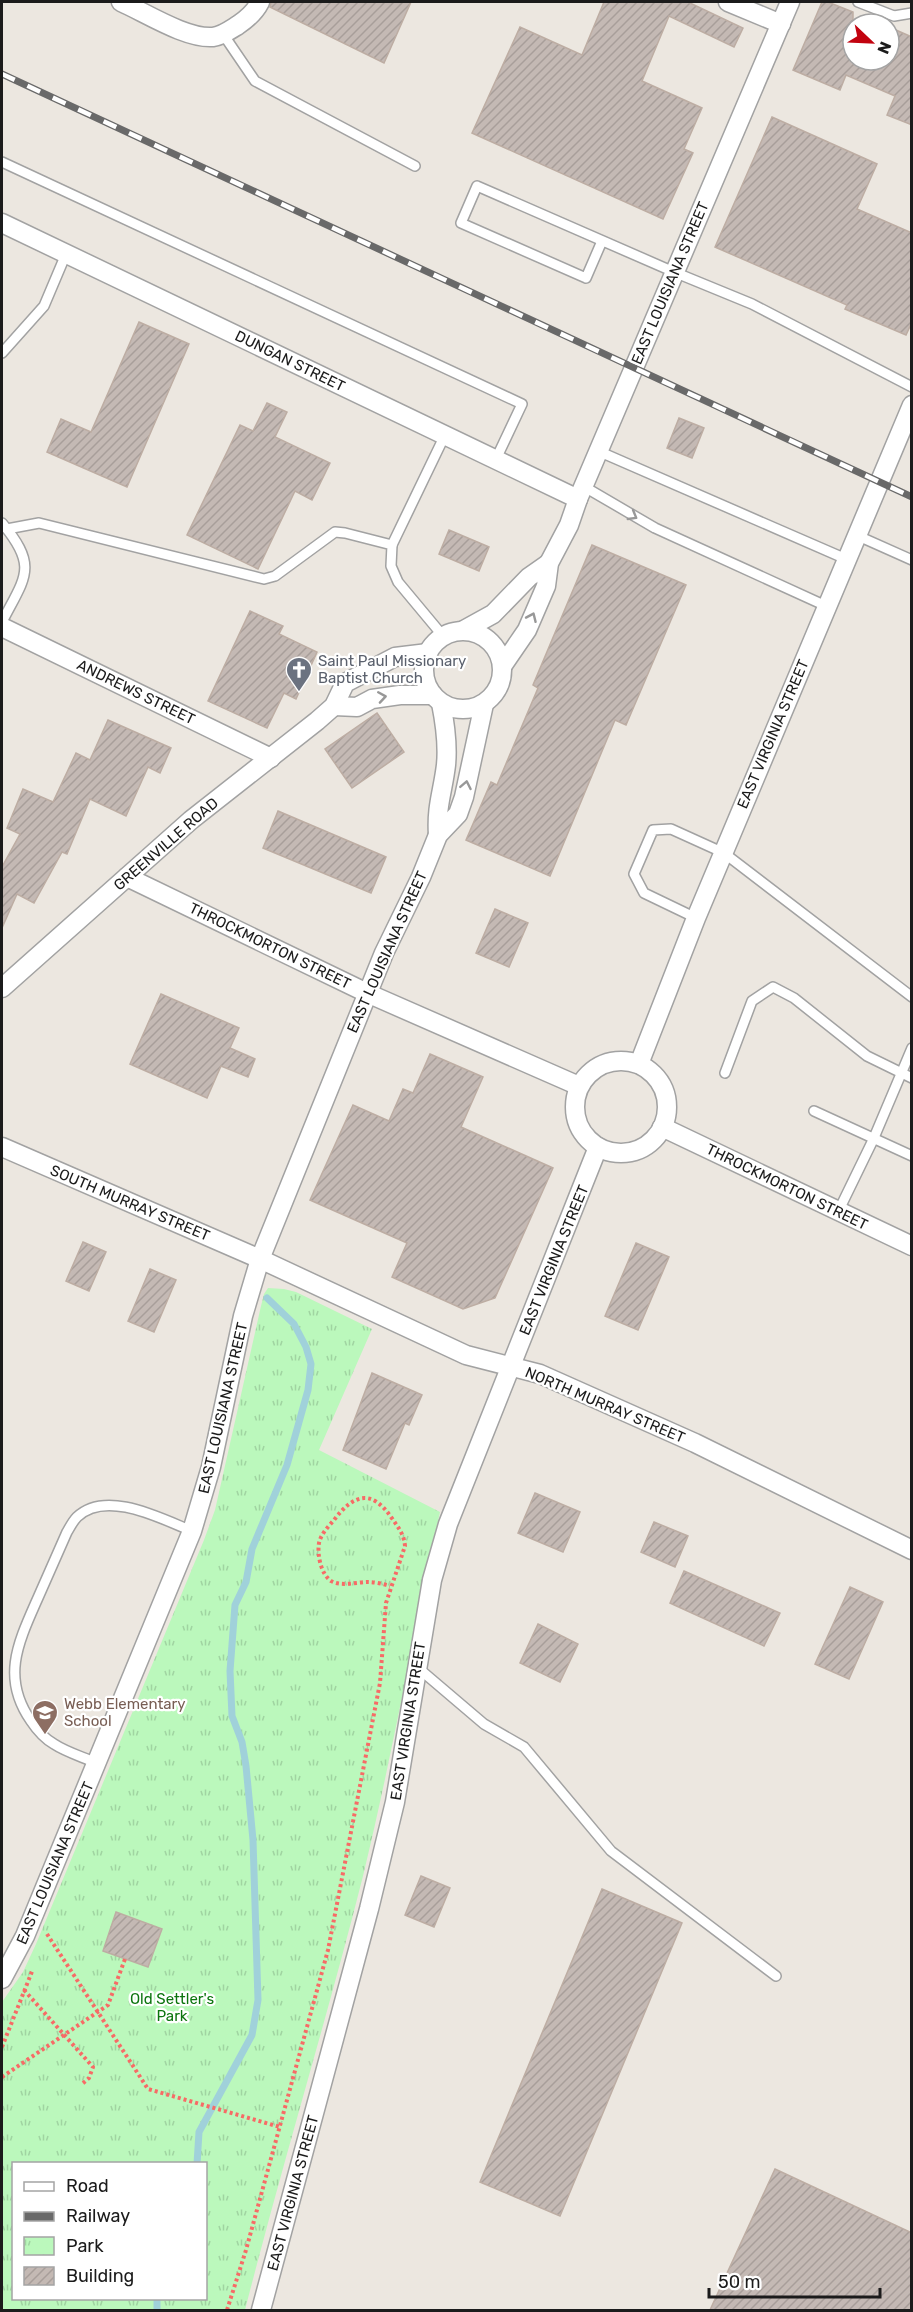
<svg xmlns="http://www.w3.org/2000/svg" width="913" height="2312" viewBox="0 0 913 2312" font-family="Rubik,sans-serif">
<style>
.park{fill:url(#park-tufts);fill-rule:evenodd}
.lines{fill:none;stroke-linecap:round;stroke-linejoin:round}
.stream{stroke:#a0d1da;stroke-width:7}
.building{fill:url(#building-hatch);stroke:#bdada3;stroke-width:1.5}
.lane-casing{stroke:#a2a2a2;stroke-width:12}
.street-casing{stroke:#a2a2a2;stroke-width:21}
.path{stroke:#f76b66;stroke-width:4;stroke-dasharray:3 3;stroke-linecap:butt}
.lane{stroke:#fff;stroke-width:9}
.street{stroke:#fff;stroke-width:18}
.rail-casing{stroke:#696969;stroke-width:7}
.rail{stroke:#fff;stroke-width:4.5;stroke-dasharray:14;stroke-linecap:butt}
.oneway{stroke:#989898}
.labels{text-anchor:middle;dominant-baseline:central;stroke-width:4.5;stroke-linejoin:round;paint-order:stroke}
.street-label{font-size:15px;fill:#1b1b1b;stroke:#fff}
.worship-label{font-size:15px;fill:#5b616d;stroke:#fff;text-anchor:start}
.education-label{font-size:15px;fill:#785e54;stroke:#fff;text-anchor:start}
.park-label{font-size:15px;fill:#0c750e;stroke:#fff}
</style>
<defs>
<pattern id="park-tufts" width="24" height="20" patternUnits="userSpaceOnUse" patternTransform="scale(1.5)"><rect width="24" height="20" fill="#bbf8bc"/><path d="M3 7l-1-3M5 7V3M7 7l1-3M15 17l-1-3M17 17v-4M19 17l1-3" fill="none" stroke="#a0d4a1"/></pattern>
<pattern id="building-hatch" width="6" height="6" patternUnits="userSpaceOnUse" patternTransform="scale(1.5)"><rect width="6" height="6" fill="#c4b9b4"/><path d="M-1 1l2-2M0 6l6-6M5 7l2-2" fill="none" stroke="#a89e9a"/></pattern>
</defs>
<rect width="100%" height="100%" fill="#ece7e0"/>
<path class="park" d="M268 1288 284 1289 296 1292 372 1329 319 1450 440 1512C414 1633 392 1756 363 1876 326 2022 282 2165 245 2310H2V2002L23 1972 36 1944 204 1540 215 1510 261 1306 264 1294ZM14 2164H206V2298H14Z"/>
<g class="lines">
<g class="stream">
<path d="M197 2164 199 2132 252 2035 258 2000 253 1840 246 1766 242 1742 232 1716 230 1671 235 1605 246 1582 252 1549 287 1465 308 1390 311 1364 306 1347 294 1324 267 1298"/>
<path d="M157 2298V2310"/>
</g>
</g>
<g class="building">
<path d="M271 2H411L384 63 270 7Z"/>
<path d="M604 2H688L743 28 734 47 669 16 642 81 702 108 684 149 693 153 663 219 472 133 520 27 582 55Z"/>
<path d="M822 2H828L853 12V60H889V27L912 37V125L887 115 895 96 846 75 840 90 793 70Z"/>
<path d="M772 117 877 164 857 209 912 233V322L906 335 845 309 847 305 715 247Z"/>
<path d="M139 322 189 344 127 487 47 452 61 419 91 432Z"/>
<path d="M267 403 287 412 275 437 330 463 312 500 295 491 258 569 187 535 240 425 253 431Z"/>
<path d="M679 418 704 428 692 458 667 448Z"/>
<path d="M449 530 489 547 479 571 439 554Z"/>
<path d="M592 545 686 585 626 725 615 720 550 876 466 840 491 782 497 785 538 688 533 685Z"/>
<path d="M250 611 283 626 279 634 317 652 296 699 284 693 267 728 208 701Z"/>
<path d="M377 713 404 752 352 788 325 749Z"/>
<path d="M108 720 171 748 160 773 148 767 126 816 90 799 67 854 62 852 34 903 17 894 2 928V867L20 834 7 828 23 789 53 802 76 753 90 760Z"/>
<path d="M278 811 386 857 371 893 263 848Z"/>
<path d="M495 909 528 923 509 967 476 953Z"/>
<path d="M161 994 239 1028 230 1048 255 1059 248 1077 221 1066 207 1098 130 1064Z"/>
<path d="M430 1054 483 1077 461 1127 553 1168 495 1298 463 1309 392 1277 407 1243 310 1200 353 1105 389 1121 403 1089 413 1093Z"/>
<path d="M83 1242 106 1252 89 1291 66 1281Z"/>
<path d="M636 1243 669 1257 638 1330 605 1316Z"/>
<path d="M150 1269 176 1280 154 1332 128 1321Z"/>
<path d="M372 1373 422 1395 409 1425 405 1423 386 1469 343 1450Z"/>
<path d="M535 1493 580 1512 563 1552 518 1533Z"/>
<path d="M654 1522 688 1536 675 1567 641 1552Z"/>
<path d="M684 1571 780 1613 764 1646 670 1603Z"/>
<path d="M850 1587 883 1602 849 1679 815 1664Z"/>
<path d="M538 1624 578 1644 560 1682 520 1663Z"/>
<path d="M421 1876 450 1888 434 1927 405 1915Z"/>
<path d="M602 1889 682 1923 560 2216 480 2182Z"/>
<path d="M116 1912 162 1929 148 1967 103 1951Z"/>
<path d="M775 2169 912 2233V2310H710Z"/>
</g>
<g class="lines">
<defs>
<g id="lane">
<path d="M858 2 894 16 912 13"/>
<path d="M223 34 255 81 415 166"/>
<path d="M2 162 522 404 496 459"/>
<path d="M602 241 586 278 461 223 477 186 674 272 752 304 912 387"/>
<path d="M2 353 44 306 66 254"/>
<path d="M598 451 846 559"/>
<path d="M583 486 655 528 826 606"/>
<path d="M2 523C39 567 25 577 2 622"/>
<path d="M7 529 39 523 264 579 275 576 335 532 345 533 392 545 391 566 398 582 443 636"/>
<path d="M856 535 912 560"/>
<path d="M392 545 445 435"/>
<path d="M696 918 644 893 634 874 653 830 671 829 724 853 912 997"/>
<path d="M725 1073 752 1001 773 987 794 998 867 1056 912 1078"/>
<path d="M814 1111 912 1156"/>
<path d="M838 1212 873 1140 912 1048"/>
<path d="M417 1667 484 1724 524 1747 611 1851 776 1976"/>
<path d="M96 1763C83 1757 66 1752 54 1744 45 1739 37 1730 31 1721 1 1678 18 1643 37 1600 47 1577 57 1555 67 1532 70 1527 73 1521 77 1517 106 1489 162 1519 192 1531"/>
</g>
<g id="street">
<path d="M121 2C146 13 186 39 213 37 222 36 230 30 238 25 247 19 255 12 260 2"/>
<path d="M728 2 781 24"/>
<path d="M2 223 578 499"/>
<path d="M2 627 271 758"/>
<path d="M464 630 493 614 529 577 549 563"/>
<circle cx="463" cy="670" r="39"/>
<path d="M503 665 527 630 546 586 549 563 569 525 578 499 790 2"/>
<path d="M334 706 357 707 372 699 400 695H433"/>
<path d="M438 835C436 806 443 791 446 765 448 745 445 723 441 703"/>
<path d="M127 877 367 993 579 1086"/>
<path d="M2 988 191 820 317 721 334 706 345 683 395 657 428 653"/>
<circle cx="621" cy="1107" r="46"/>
<path d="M639 1064 696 918 912 405"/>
<path d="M662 1127 912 1246"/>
<path d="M2 1147 260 1259 466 1355 540 1374 695 1443 912 1550"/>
<path d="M2 1979 25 1936 192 1531 211 1467 243 1316 260 1259 384 953 421 877 438 835 458 814 464 797 484 704"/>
<path d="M261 2310 369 1909 395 1802 432 1580 448 1524 598 1147"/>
</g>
</defs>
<use href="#lane" class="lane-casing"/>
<use href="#street" class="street-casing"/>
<g class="path">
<path d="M47 1934 148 2089 280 2127"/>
<path d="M24 1990 93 2067 89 2078 82 2084"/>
<path d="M2 2047 33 1969"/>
<path d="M2 2077 108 2005 125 1959"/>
<path d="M227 2310 246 2250 328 1950 380 1683 386 1603 405 1546C404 1534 398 1527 391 1517 371 1488 353 1495 334 1520 328 1527 321 1534 319 1543 317 1555 321 1574 331 1581 342 1587 357 1582 368 1582 375 1582 383 1584 390 1586"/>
</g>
<use href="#lane" class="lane"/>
<use href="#street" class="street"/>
<defs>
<path id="rail" d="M2 74 912 497"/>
</defs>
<use href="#rail" class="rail-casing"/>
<use href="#rail" class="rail"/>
</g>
<defs><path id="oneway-chevron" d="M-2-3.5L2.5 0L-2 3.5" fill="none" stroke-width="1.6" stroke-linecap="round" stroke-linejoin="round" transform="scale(1.5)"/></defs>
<g class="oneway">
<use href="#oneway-chevron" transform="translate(633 516) rotate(30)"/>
<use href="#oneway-chevron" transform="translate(532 617) rotate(-66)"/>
<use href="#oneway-chevron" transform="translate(382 697) rotate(-9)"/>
<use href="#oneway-chevron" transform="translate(466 785) rotate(-79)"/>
</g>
<defs>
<symbol id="church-pin" viewBox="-11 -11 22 30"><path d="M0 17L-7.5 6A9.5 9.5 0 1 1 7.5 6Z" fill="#6b7280" stroke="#fff"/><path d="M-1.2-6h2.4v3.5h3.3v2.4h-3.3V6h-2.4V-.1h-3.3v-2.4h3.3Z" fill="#fff"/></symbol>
<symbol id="school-pin" viewBox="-11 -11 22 30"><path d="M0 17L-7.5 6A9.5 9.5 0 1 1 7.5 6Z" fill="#8d6e63" stroke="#fff"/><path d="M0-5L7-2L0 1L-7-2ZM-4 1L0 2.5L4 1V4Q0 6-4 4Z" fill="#fff"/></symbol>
</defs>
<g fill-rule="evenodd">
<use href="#church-pin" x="284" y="655" width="30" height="40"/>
<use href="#school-pin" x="30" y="1698" width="30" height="40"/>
</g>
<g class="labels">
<g class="street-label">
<text transform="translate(670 283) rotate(-67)">EAST LOUISIANA STREET</text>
<text transform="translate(290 361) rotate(26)">DUNGAN STREET</text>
<text transform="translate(136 692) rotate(26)">ANDREWS STREET</text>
<text transform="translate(773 734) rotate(-67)">EAST VIRGINIA STREET</text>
<text transform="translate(166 844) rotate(-41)">GREENVILLE ROAD</text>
<text transform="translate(270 946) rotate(26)">THROCKMORTON STREET</text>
<text transform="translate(387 952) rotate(-66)">EAST LOUISIANA STREET</text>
<text transform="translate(787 1187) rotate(26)">THROCKMORTON STREET</text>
<text transform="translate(130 1203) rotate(23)">SOUTH MURRAY STREET</text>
<text transform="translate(554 1260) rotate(-68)">EAST VIRGINIA STREET</text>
<text transform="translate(605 1405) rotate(23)">NORTH MURRAY STREET</text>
<text transform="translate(223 1408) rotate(-77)">EAST LOUISIANA STREET</text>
<text transform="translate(408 1721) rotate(-81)">EAST VIRGINIA STREET</text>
<text transform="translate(55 1863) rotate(-67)">EAST LOUISIANA STREET</text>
<text transform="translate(293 2193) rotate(-75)">EAST VIRGINIA STREET</text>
</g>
<g class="worship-label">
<text x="318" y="661">Saint Paul Missionary<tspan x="318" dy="17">Baptist Church</tspan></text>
</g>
<g class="education-label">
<text x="64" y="1704">Webb Elementary<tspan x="64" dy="17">School</tspan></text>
</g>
<g class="park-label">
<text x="172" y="1999">Old Settler's<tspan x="172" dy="17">Park</tspan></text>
</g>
</g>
<rect width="913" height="2312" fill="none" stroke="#1b1b1b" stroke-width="6"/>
<rect x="12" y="2162" width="195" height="138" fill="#ffffff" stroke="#a4a4a4" stroke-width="1.5"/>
<rect x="24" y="2182" width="30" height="9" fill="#ffffff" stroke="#a4a4a4" stroke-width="1.5"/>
<text x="66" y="2192" font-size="18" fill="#1b1b1b">Road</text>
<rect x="24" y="2212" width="30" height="9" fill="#696969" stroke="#a4a4a4" stroke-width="1.5"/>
<text x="66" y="2222" font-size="18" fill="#1b1b1b">Railway</text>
<rect x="24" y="2237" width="30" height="18" fill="url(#park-tufts)" stroke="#a4a4a4" stroke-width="1.5"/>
<text x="66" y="2252" font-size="18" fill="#1b1b1b">Park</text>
<rect x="24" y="2267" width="30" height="18" fill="url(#building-hatch)" stroke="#a4a4a4" stroke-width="1.5"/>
<text x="66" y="2282" font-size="18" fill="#1b1b1b">Building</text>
<g transform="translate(871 42) rotate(113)"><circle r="28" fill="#ffffff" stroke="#a4a4a4" stroke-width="1.5"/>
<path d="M0-4.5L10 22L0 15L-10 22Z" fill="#c2030f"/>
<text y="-9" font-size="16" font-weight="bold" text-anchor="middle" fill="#1b1b1b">N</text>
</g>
<path d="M709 2288v9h171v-9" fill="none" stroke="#1b1b1b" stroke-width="3"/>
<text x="718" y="2288" font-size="18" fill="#1b1b1b" stroke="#ffffff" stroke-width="4.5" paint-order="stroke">50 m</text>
</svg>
